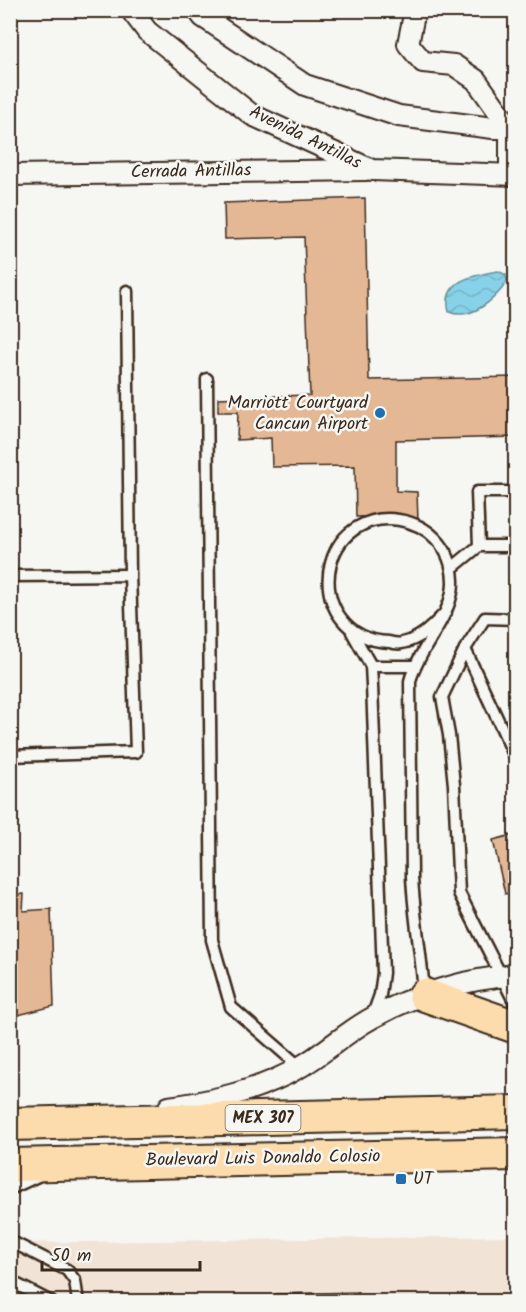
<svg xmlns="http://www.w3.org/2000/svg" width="526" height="1312" viewBox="0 0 526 1312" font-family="Kalam,sans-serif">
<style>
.built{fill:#f1e3d6}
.water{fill:url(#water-waves);stroke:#698f97;stroke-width:1.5}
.building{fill:#e5b895;stroke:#3b2a1e;stroke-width:1.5}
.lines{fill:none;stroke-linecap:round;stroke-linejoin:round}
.lane-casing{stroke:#3b2a1e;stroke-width:15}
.street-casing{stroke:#3b2a1e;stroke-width:24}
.primary-casing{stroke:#3b2a1e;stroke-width:36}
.lane{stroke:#f6f6f2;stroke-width:10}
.street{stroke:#f6f6f2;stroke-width:20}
.primary{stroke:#fcdcac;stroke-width:32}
.poi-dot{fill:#1f6fb2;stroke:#f6f6f2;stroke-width:2}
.labels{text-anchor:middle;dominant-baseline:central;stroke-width:5;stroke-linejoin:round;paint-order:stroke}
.shield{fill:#f6f6f2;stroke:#73675e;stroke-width:1.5}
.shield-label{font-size:16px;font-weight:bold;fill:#3b2a1e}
.street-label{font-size:18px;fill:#3b2a1e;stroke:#f6f6f2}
.poi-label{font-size:18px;fill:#3b2a1e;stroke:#f6f6f2;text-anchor:end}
</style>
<defs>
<pattern id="water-waves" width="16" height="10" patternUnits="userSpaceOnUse" patternTransform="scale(1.5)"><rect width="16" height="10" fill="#87d2e8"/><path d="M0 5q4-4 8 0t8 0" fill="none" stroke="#75b4c7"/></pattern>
</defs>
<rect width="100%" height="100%" fill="#f6f6f2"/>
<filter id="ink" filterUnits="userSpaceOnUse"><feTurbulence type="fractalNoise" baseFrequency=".0167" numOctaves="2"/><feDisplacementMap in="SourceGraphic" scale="12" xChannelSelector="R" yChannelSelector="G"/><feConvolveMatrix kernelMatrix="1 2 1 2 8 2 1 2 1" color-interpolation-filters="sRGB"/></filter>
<g filter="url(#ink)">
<path class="built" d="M515 1236V1301H11L10 1243Z"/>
<path class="water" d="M498 271 506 275 507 282C495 299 472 321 449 312 441 280 474 275 498 271Z"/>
<g class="building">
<path d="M365 198 369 380 516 377V437L396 440V491L417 492 418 522 396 516 356 517 355 466 272 467 271 438 237 440 238 412H218V398L310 395 304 237 225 239 224 203Z"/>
<path d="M516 834V892L505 894 493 840Z"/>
<path d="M24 894 23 911 51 909 54 1006 10 1017V895Z"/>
<path d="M358 1292V1302H276V1294Z"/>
</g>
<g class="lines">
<defs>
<g id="lane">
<path d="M127 291 130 575"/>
<path d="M207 379 212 940 231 1007 300 1067"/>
<path d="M479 546 477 492H516"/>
<path d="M452 568 479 546H516"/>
<path d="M10 576 130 575 136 752 10 756"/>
<path d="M516 619 485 618 465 649 442 697 449 735 454 785 459 893 516 1005"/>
<path d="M352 632 371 666 372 685 383 973 380 995 372 1017"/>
<path d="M465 649 516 759"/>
<path d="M371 666H414"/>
<path d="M424 992C421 954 414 916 412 877L410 681C419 647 454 615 453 581 451 510 350 495 331 563 320 603 347 641 389 642 393 643 398 644 402 643 422 639 433 625 446 612"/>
<path d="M10 1189 40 1175"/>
<path d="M10 1241 67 1270 75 1281 78 1302"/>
<path d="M10 1281 51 1302"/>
</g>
<g id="street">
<path d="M131 10 147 31 252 115 372 170 516 175"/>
<path d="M198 10 203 17 305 85 399 116 493 128H516"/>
<path d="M415 10 408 44 423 62 454 65 476 80 510 128V175"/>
<path d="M10 175 366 170"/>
<path d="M169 1107C214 1101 261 1090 300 1067 325 1053 346 1032 372 1018 415 994 466 979 516 975"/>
</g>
<g id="primary">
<path d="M425 995 516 1027"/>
<path d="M10 1124 516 1112"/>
<path d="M10 1165 516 1154"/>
</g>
</defs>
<use href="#lane" class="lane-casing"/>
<use href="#street" class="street-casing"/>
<use href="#primary" class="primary-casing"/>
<use href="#lane" class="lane"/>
<use href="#street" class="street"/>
<use href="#primary" class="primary"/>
</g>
</g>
<g class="poi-dot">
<circle cx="380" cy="413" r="6"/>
<rect x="395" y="1173" width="12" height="12" rx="3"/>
</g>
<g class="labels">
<rect class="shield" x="225.5" y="1105" width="75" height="26" rx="4.5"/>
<g class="shield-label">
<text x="263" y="1118">MEX 307</text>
</g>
<g class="street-label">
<text transform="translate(305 138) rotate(26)">Avenida Antillas</text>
<text transform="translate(191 172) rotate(-1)">Cerrada Antillas</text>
<text transform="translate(263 1159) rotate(-1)">Boulevard Luis Donaldo Colosio</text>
</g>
<g class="poi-label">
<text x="368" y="403">Marriott Courtyard<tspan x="368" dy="21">Cancun Airport</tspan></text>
<text x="413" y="1179" text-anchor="start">UT</text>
</g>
</g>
<rect width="526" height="1312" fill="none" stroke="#f6f6f2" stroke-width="36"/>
<rect x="18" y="18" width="490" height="1276" fill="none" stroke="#3b2a1e" stroke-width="2" filter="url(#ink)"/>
<path d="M42 1261v9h158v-9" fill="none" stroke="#3b2a1e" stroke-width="3"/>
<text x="51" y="1261" font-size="18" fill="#3b2a1e" stroke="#f6f6f2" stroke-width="4.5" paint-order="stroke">50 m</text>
</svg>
